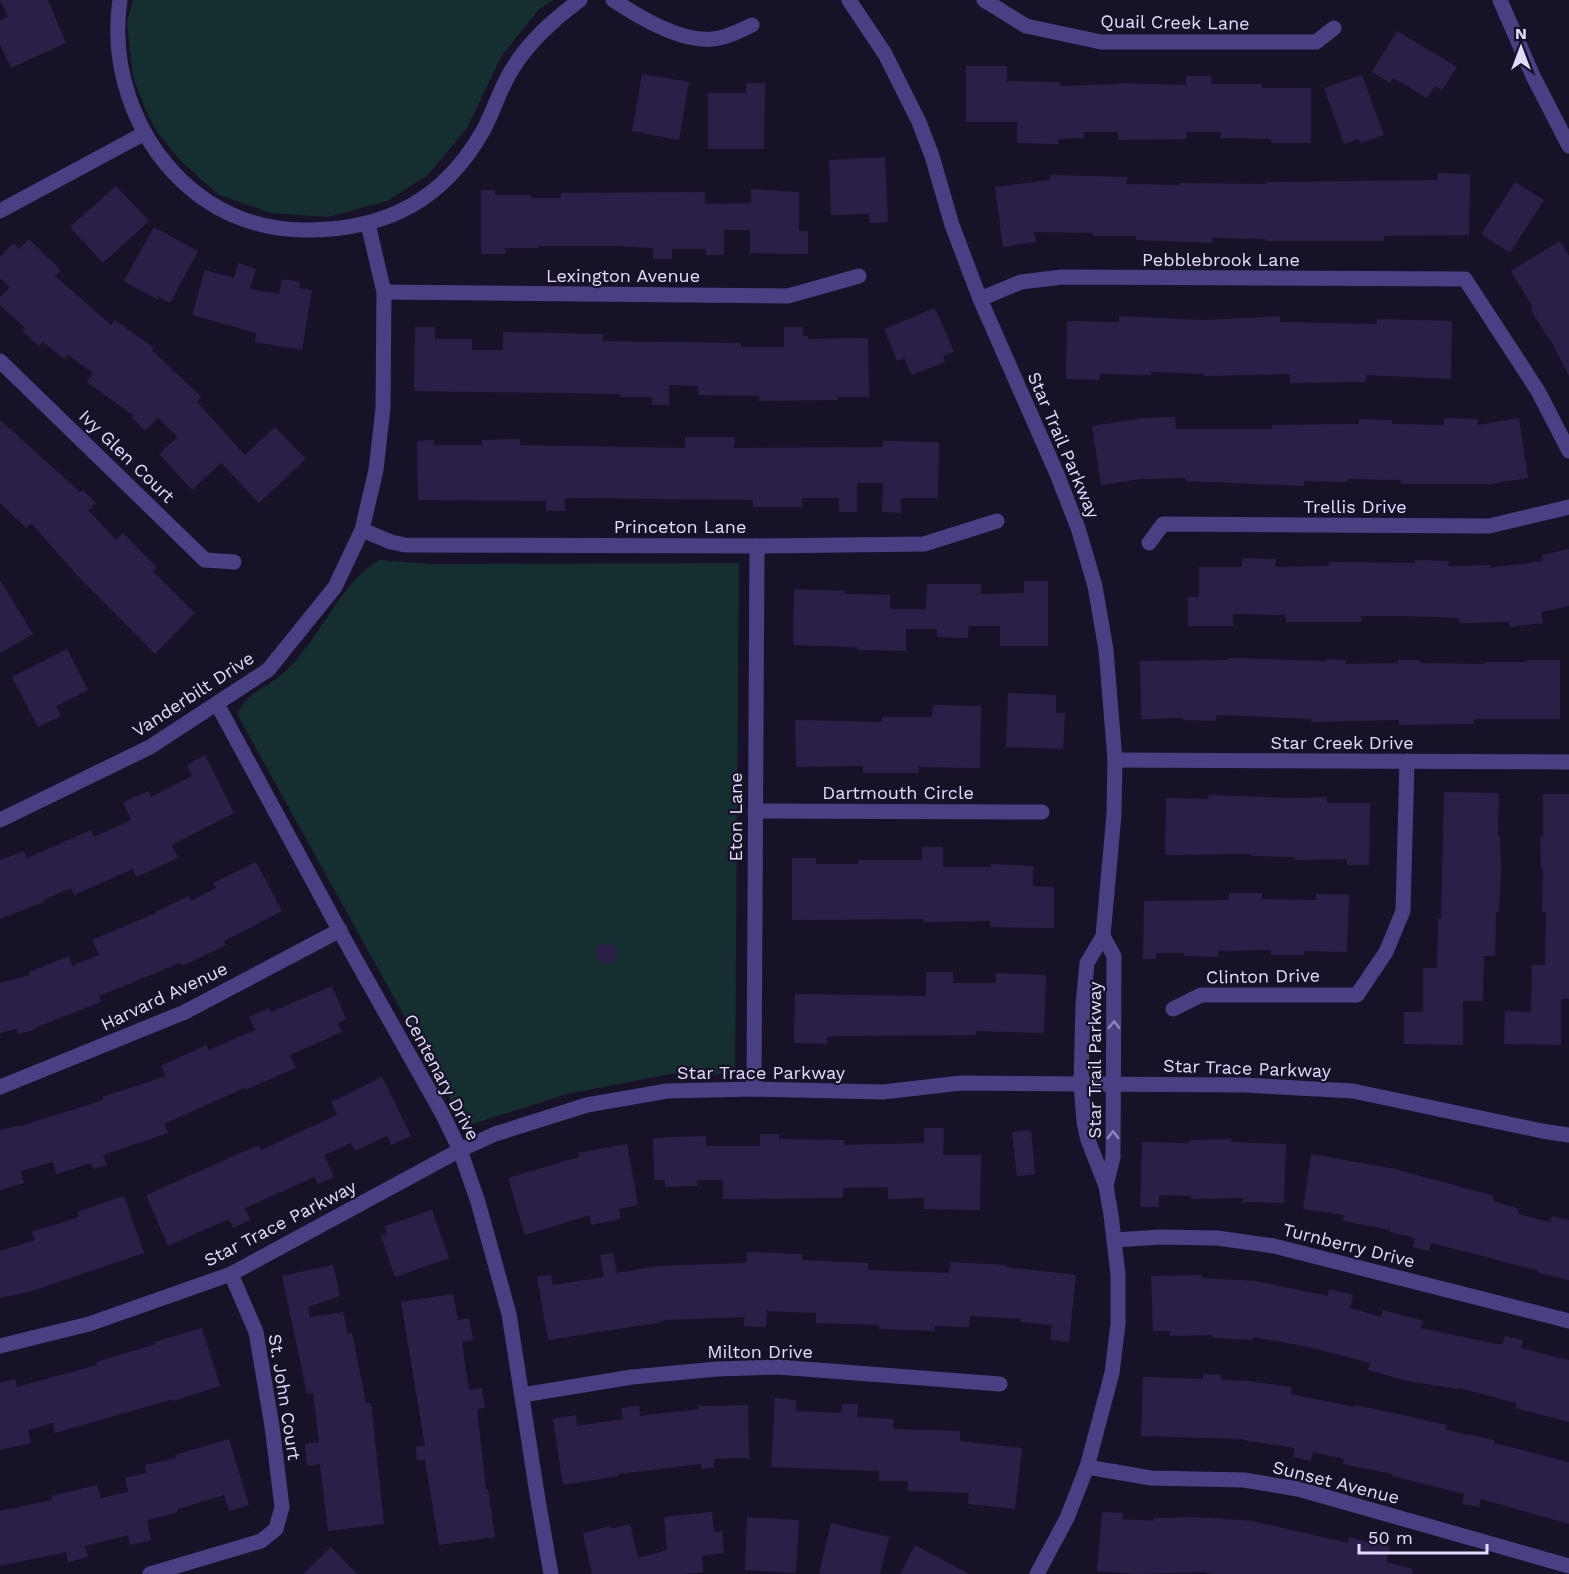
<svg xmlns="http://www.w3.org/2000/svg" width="1569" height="1574" viewBox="0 0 1569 1574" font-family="'Work Sans',sans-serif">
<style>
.green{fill:#152f31}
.building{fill:#2b1f48}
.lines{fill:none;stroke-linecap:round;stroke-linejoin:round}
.minor{stroke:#494084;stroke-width:15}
.tertiary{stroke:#494084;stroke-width:15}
.oneway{stroke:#8e86ba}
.labels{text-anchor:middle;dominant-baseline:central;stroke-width:4.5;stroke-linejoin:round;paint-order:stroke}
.street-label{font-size:18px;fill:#e2dbfd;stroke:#181228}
</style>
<rect width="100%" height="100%" fill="#181228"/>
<g class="green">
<path d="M133 0H553L538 10 501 57 467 128 428 175 387 201 328 217 271 213 219 195 181 161 157 132 145 108 133 77 127 22Z"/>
<path d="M379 560 432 564 739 563 735 1074H670L567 1094 469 1125 459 1115 237 714C249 690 262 691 281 675 319 643 338 584 379 560Z"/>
</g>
<g class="building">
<path d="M0 0H48L66 43 11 68 0 44V20L8 17Z"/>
<path d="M1397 31 1457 67 1442 90 1435 86 1427 98 1393 78 1390 83 1372 72Z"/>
<path d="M966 66H1007V81L1060 82 1059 86 1119 84V83L1186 85V76H1211V84H1262V88H1311V143H1271V139L1220 138 1221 132H1187L1186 139 1118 140V132H1084V138L1058 139V144L1017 143V122H966Z"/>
<path d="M642 74 689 82 679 140 632 131Z"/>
<path d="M1362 75 1384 135 1360 143 1358 139 1344 144 1324 88Z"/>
<path d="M746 83H765L764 149H708V93H746Z"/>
<path d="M885 157 888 222 869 223V214L831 215 829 160Z"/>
<path d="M1438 173 1470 174 1469 235 1384 236V241H1265V239L1212 238V243L1136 240V236H1093V233L1034 232 1036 242 1003 247 995 187 1050 180V175L1127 177V184L1180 185V183L1266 184V182L1437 180Z"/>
<path d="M1515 182 1544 200 1510 253 1481 234Z"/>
<path d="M116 186 149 221 103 263 70 227Z"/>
<path d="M751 189 799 192V231H808V254L750 253V230H724V255H706V249H672V259H653V248L616 246H538V248H505V254H481V190H495V195H531V198H561V193L705 192V204L751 203Z"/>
<path d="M154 227 198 251 170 303 159 297 158 300 124 281Z"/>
<path d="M29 239 61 270 55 276 111 325 115 320 154 348 152 350 201 397 197 402 245 455 275 427 306 459 259 503 221 463 192 490 159 454 178 437 158 418 145 431 132 417 134 416 87 382 93 373 68 355 64 359 43 342 39 346 22 331 25 328 0 305V297L10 287 0 278V257L13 243 19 249Z"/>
<path d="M1560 241 1569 256V376L1549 337 1548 338 1531 310 1533 308 1511 271Z"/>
<path d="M238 263 256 269 250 289 279 294 282 279 300 282 299 288 312 290 302 350 255 342 256 333 192 315 205 270 234 278Z"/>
<path d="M935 308 954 352 943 356 945 362 912 375 904 358 897 361 884 329Z"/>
<path d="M1119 316 1204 320 1280 316V322L1377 324V319L1452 321 1451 379 1366 375V382L1290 383V374L1204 376V374L1151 372V375L1100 374 1099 380 1066 379 1067 321 1119 322Z"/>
<path d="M415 327H435V339H472V350H503V332L603 334V341L741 343V347H784V327H803V336H808V339L868 338 869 397H838V400L759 401V396L698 395V386L669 385V405H652V397H620V394L414 391Z"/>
<path d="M1175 417 1176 429H1272V425L1359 424V419L1392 420V424L1444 425V418L1478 419V425L1519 418 1528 478 1490 484H1401V480L1347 479V482L1304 481V486L1185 481V478L1140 479 1101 485 1092 426 1143 418Z"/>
<path d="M0 420 80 492 83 490 96 503 88 510 116 540 123 533 157 568 153 571 195 613 155 654 78 576 31 523 26 528 0 503Z"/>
<path d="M685 437H735L734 448 883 447V441L939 442 938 498H901V513L882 512 883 483H857V512H839V498H802L803 507H753V500L565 498V511H546V501L418 500 417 441 434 440V445H482V440L520 439V445L685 448Z"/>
<path d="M1569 549V606L1541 612 1543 623 1510 627 1509 622 1459 623 1458 618 1403 616H1361V622H1286V615L1233 614V626H1188V597H1199V567H1242V558L1276 559 1275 567 1329 566V562L1415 563V560L1449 561 1448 566 1490 565V568L1543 561 1542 555Z"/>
<path d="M0 580 33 634 0 653Z"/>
<path d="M1024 581H1048V646H1000V626H969L968 638 937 637V629H906V651L858 650V647L793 645 794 589 845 591V594L890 595V609H926L927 584H981V594L1024 593Z"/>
<path d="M67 649 88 690 56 706 61 716 38 727 12 677Z"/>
<path d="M1228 658 1327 661V659L1346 660V664L1398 663V660H1420V663L1485 664V662H1527V660H1560V719H1474V724L1399 725V720L1311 722 1312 719 1216 715V721L1183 720V718L1141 719 1140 661 1228 660Z"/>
<path d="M1008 693 1056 695V713H1065L1063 749 1006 747Z"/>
<path d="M933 705 981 706 980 768 919 767V773H863V766L796 767 795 720 882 722V717H932Z"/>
<path d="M205 755 234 813 172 845 178 858 136 877 133 869 74 895 71 888 43 900 44 902 0 919V860L24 851 27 858 91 830 94 837 131 820 123 802 149 791 151 797 192 776 187 765Z"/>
<path d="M1444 792 1499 793 1498 836H1500L1501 869 1499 912H1496L1495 956H1484L1483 1001H1463V1045L1404 1044V1012H1423V968H1437L1438 919H1441Z"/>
<path d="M1543 794H1569V999H1561V1045L1504 1044 1505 1011 1531 1012 1532 965H1545L1546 912H1542L1543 870H1541L1540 837H1543Z"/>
<path d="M1209 795 1295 798 1327 797V803H1370L1369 865H1347V859L1295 860V857L1251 856V854L1165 855 1166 798 1208 799Z"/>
<path d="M922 847H943V867H991V864L1033 866V886L1054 887V928L990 927V921L923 922V919L792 920V858H816V864H858V860H922Z"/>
<path d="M256 862 282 911 224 941 226 945 182 966 180 963 99 996 101 1002 34 1028V1030L18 1034 17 1029 0 1033V983L30 975 29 972 69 956 72 966 99 955 92 940 156 913 155 912 189 896 191 901 216 888 213 883Z"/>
<path d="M1229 893H1262V899L1316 900V894L1349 895 1347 952 1304 951V955H1271V950L1218 951V957L1184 956V953H1156V959H1143L1144 901 1229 900Z"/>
<path d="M609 943 617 949 616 959 608 964 599 961 595 953 600 944Z"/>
<path d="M926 972H953V983H996V973L1046 975 1044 1033 976 1031V1035L843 1036 827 1037V1044L794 1043 795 994 926 996Z"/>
<path d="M332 986 346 1019 338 1023 342 1032 290 1055 296 1068 245 1090 244 1088 164 1124 168 1133 103 1155 107 1165 93 1169 91 1163 56 1174 53 1162 21 1171 24 1183 0 1190V1130L20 1125 21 1126 103 1100 102 1097 166 1076 161 1066 206 1045 209 1050 255 1030 249 1017 269 1008 271 1012Z"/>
<path d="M382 1077 411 1136 391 1145 387 1136 355 1151 351 1143 324 1155 334 1177 318 1184 314 1177 245 1208 250 1220 233 1228 229 1219 168 1246 146 1195 259 1145 261 1150 337 1115 331 1102Z"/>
<path d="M924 1128H944L943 1155H981L980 1210 924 1209V1198L888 1199V1187L843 1188V1198L723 1199V1180H697V1186L665 1187V1180H654L653 1138 706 1136V1146H760V1134H779V1139L844 1140V1145L924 1143Z"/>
<path d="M1031 1130 1035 1174 1017 1176 1012 1132Z"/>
<path d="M1231 1139V1142L1286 1144 1284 1203 1243 1202V1198L1191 1199V1196L1159 1195V1207H1140L1142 1142 1190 1143V1140Z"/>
<path d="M627 1144 638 1205 619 1209 621 1219 591 1225 590 1215 525 1235 508 1178 579 1157 578 1153Z"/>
<path d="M1311 1154 1395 1169 1494 1196 1493 1201 1519 1209 1518 1214 1550 1222 1552 1216 1569 1220V1280L1539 1273V1271L1479 1255 1431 1243 1429 1251 1413 1247 1415 1238 1390 1232V1230L1343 1221 1344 1215 1303 1209Z"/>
<path d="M124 1196 144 1253 28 1292 0 1298V1251L35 1240 32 1232 79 1217 77 1212Z"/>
<path d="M432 1210 449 1258 395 1277 381 1236 387 1234 385 1226Z"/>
<path d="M747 1252 802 1254V1260L868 1263V1270L949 1273 950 1262 1006 1265V1267L1076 1275 1069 1342 1050 1340 1052 1325 1021 1322V1319L970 1316 969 1327 935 1326V1331L879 1329V1325L816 1323V1313L767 1311 766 1327 744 1326 745 1317 663 1320V1322L548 1340 537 1277 551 1275 553 1285 604 1277 600 1255 613 1253 617 1273 658 1266 746 1263Z"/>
<path d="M333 1265 340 1296 308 1307 310 1317 343 1312 348 1334 352 1333 366 1403H371L384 1524 328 1531 320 1464 307 1466 305 1444 319 1442 313 1393 307 1394 282 1276Z"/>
<path d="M1202 1275V1278L1256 1281 1328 1296 1329 1289 1353 1295 1350 1308 1381 1317 1383 1310 1423 1321 1421 1328 1502 1345 1505 1336 1523 1340 1521 1348 1569 1360V1422L1515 1408 1517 1403 1459 1388V1389L1407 1381 1368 1370 1370 1363 1304 1346 1253 1337V1340L1213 1338V1335L1170 1336V1331H1153L1151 1276Z"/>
<path d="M453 1294 458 1320 469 1318 473 1340 462 1342 469 1390 482 1388 485 1408 477 1409 486 1489H488L495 1537 439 1545 425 1460H417L416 1447 425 1446 401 1302Z"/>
<path d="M202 1328 220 1386 173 1401V1399L55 1433 53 1423 28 1430 31 1443 0 1450V1383L15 1379 17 1387 97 1365 96 1362 156 1344 155 1342Z"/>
<path d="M1203 1374 1221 1375V1380L1247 1381 1292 1387 1291 1394 1355 1407V1405L1394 1413 1447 1425 1446 1430 1494 1440V1443L1569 1462V1524L1481 1499 1479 1507 1462 1504 1464 1494 1392 1476V1474L1343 1464 1344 1459 1313 1452 1311 1461 1293 1457 1295 1448 1243 1440V1439L1141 1436 1143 1377 1203 1379Z"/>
<path d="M775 1398 796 1400V1411L841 1413 842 1404H858L857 1417 894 1419 893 1429 960 1431V1441L1022 1448 1015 1509 968 1504 969 1493 908 1491V1481H879V1471L771 1467Z"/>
<path d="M748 1405 749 1458 714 1459V1468L701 1469V1464L618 1474V1476L563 1485 553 1419 576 1415 577 1426 623 1419 621 1408 639 1406 640 1416 699 1409V1406Z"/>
<path d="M229 1439 249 1505 229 1511 224 1495 178 1509V1512L147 1520 151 1540 130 1545 128 1535 85 1546 88 1557 68 1562 66 1552 0 1566V1511L52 1500 51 1496 97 1485 101 1498 128 1492 125 1478 146 1473 145 1465 176 1458 175 1455Z"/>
<path d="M712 1512 714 1532 722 1531 724 1553 702 1556 703 1572 683 1574H592L583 1533 610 1526V1529L630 1524 638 1558 667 1550 664 1517Z"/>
<path d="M1102 1512 1123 1513V1519L1154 1521V1518L1196 1517 1253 1521 1348 1543 1349 1537 1390 1547 1386 1562 1413 1569 1412 1574H1215L1206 1573V1572L1138 1574 1097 1571Z"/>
<path d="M747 1517 799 1520 796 1573 745 1570Z"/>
<path d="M831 1523 889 1537 880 1574H819Z"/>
<path d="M915 1545 969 1574H900Z"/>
<path d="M331 1547 357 1574H303Z"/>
</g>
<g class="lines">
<g class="minor">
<path d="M120 0C110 66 134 135 182 181 217 214 261 231 310 230 388 229 445 199 484 129 494 110 500 89 511 71 528 42 553 20 580 0"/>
<path d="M613 0C639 17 680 42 712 39 726 38 739 31 752 25"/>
<path d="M984 0 1026 26 1101 42H1316L1334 28"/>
<path d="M0 211 143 134"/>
<path d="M384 292 788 296 859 276"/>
<path d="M980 299 1021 282 1062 277 1465 279 1538 391 1569 451"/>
<path d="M0 361 205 560 234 562"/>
<path d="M362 530 391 542 405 545 757 546 924 544 997 521"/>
<path d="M1149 543 1163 524 1489 526 1569 507"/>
<path d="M217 704 348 946 443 1115 460 1150 478 1202 509 1314 538 1500 551 1574"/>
<path d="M1115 760 1569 762"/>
<path d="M755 811 1042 812"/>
<path d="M0 820 150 747 268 670 335 587 362 530 376 470 383 408 384 292 368 224"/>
<path d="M1173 1009 1201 995H1357L1386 952 1403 911 1407 761"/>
<path d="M0 1087 185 1012 340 930"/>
<path d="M754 1089 757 546"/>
<path d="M1115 1240 1161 1237 1217 1238 1274 1246 1569 1321"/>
<path d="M0 1346 89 1324 231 1274 460 1150 495 1134 587 1105 667 1091 754 1089 883 1092 961 1083 1081 1084"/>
<path d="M522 1395 632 1377 717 1369 778 1367 1000 1384"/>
<path d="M1087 1467 1151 1478 1244 1480 1298 1489 1569 1566"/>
<path d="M150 1574 261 1541 276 1529 282 1507 272 1426 256 1332 231 1274"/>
</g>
<g class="tertiary">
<path d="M849 0 885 54 919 122 932 156 952 225 980 299 1057 474 1078 528 1095 586 1106 650 1115 760 1114 814 1103 936 1087 963 1083 1005 1081 1084 1084 1122 1088 1140 1106 1186 1111 1215 1118 1274V1324L1112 1373 1087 1467 1067 1518 1037 1574"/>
<path d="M1500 0 1533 76 1569 146"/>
<path d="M1103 936 1114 956 1113 1157 1106 1186"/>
<path d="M1081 1084 1245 1085 1353 1091 1542 1131 1569 1135"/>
</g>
</g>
<defs><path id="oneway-chevron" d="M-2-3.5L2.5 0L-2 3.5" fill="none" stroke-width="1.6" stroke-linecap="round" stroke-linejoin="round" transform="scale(1.5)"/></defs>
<g class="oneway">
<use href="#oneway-chevron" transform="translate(1114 1025) rotate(-89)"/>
<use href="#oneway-chevron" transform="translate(1113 1135) rotate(-90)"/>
</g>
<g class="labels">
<g class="street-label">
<text transform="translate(1175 22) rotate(1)">Quail Creek Lane</text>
<text x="1221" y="259">Pebblebrook Lane</text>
<text x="623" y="275">Lexington Avenue</text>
<text transform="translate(1064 445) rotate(67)">Star Trail Parkway</text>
<text transform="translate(127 456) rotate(44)">Ivy Glen Court</text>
<text x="1355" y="506">Trellis Drive</text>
<text x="680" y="526">Princeton Lane</text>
<text transform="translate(193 694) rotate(-33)">Vanderbilt Drive</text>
<text x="1342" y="742">Star Creek Drive</text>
<text x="898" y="792">Dartmouth Circle</text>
<text transform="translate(735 817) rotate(-90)">Eton Lane</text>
<text transform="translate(1263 976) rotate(-1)">Clinton Drive</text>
<text transform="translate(164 996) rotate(-25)">Harvard Avenue</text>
<text transform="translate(1094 1060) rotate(-90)">Star Trail Parkway</text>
<text transform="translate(1247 1068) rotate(2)">Star Trace Parkway</text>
<text x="761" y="1072">Star Trace Parkway</text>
<text transform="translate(442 1077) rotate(62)">Centenary Drive</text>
<text transform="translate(280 1223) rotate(-27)">Star Trace Parkway</text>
<text transform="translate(1349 1245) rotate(14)">Turnberry Drive</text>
<text x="760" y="1351">Milton Drive</text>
<text transform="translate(285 1397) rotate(81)">St. John Court</text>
<text transform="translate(1336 1482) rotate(14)">Sunset Avenue</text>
</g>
</g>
<g transform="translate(1521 48)" stroke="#181228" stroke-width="4.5" paint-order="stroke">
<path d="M0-4.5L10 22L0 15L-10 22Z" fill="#e2dbfd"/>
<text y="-9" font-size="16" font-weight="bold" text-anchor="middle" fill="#e2dbfd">N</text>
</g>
<path d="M1359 1544v9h128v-9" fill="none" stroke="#e2dbfd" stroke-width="3"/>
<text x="1368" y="1544" font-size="18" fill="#e2dbfd" stroke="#181228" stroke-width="4.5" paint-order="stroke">50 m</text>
</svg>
